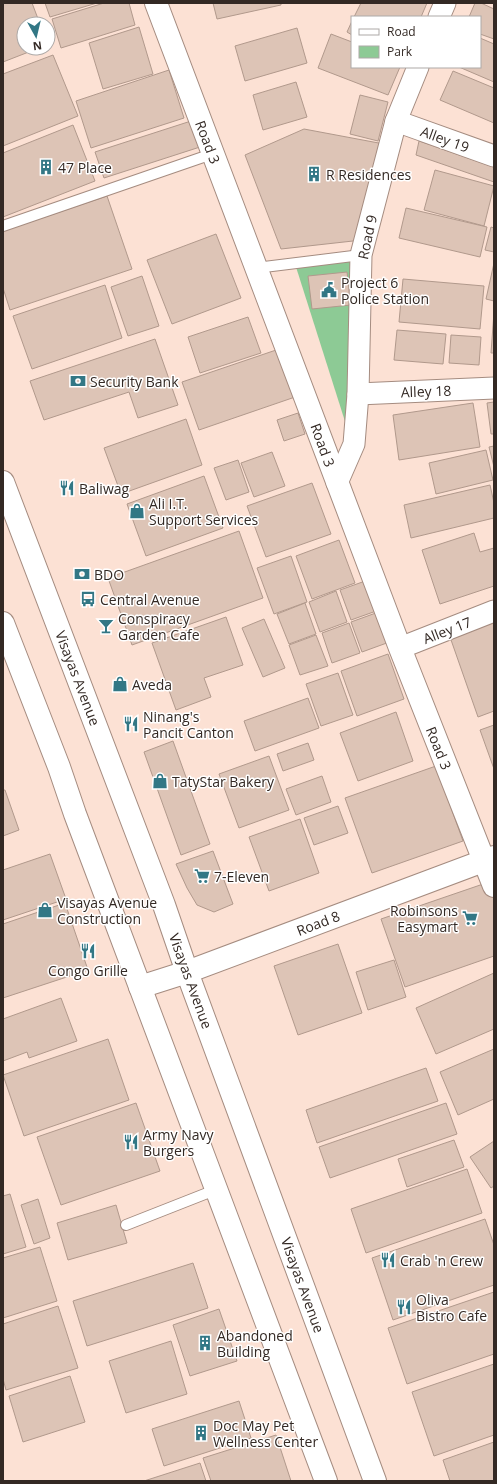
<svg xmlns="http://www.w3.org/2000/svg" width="497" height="1484" viewBox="0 0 497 1484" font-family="'Open Sans',sans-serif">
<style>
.green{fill:#8dca95}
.building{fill:#ddc4b6;stroke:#b1998c}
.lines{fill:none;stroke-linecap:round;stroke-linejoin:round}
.lane-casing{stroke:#a58c80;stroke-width:12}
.street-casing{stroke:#a58c80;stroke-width:23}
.secondary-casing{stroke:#a58c80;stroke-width:24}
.lane{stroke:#fff;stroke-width:10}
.street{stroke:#fff;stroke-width:21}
.secondary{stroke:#fff;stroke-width:22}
.labels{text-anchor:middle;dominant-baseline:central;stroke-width:3;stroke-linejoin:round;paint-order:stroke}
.street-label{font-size:14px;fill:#332924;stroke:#fff}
.poi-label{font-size:14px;fill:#332924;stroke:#fff;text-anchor:start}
</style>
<rect width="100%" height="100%" fill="#fce1d4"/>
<path class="green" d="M354 261 349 434 296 267Z"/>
<g class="building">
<path d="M3 3H32L40 24H24V48H39L3 62Z"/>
<path d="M45 3H97L50 17Z"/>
<path d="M104 3H129L135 25 61 48 52 19Z"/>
<path d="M213 3H281V5L217 19Z"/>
<path d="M361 3H427L421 17H354Z"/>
<path d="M475 3H481L494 9V39L480 34V17H469Z"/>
<path d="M352 21V35L347 32Z"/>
<path d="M139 27 153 74 103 89 89 43Z"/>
<path d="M297 28 307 63 245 81 235 46Z"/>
<path d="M331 34 352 42V67H400L388 95 318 68Z"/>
<path d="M480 38 494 44V82L459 67H480Z"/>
<path d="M53 55 78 116 3 146V74Z"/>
<path d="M169 70 184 118 91 148 76 101Z"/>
<path d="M453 71 494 88V123L440 100Z"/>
<path d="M296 82 307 117 263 130 253 95Z"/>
<path d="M360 95 388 102 378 141 350 134Z"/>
<path d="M191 121 200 147 104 178 95 152Z"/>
<path d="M73 125 95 181 3 217V153Z"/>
<path d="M304 129 384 144 362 240 281 249 245 155Z"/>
<path d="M419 141 494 167V182L416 155Z"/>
<path d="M435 170 494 186 484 226 424 210Z"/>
<path d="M107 196 132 269 10 310 3 288V231Z"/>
<path d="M406 208 487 227 480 257 399 238Z"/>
<path d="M491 227 494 228V252L485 250Z"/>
<path d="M216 234 241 298 172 324 147 260Z"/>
<path d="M494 263V301L486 299Z"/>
<path d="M347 272 351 305 312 309 308 276Z"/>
<path d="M142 276 159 326 128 336 111 287Z"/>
<path d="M403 279 484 286 480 329 399 322Z"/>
<path d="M105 285 122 338 32 369 13 316Z"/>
<path d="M494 312V353H491Z"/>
<path d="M248 317 261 353 200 373 188 337Z"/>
<path d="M397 330 446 334 443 364 394 360Z"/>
<path d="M451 335 481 337 479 365 449 363Z"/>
<path d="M155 339 178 405 138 418 129 392 44 420 30 381Z"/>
<path d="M282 348 298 396 199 430 182 382Z"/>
<path d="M494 402V434H491L487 403Z"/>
<path d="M473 403 480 447 399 460 393 415Z"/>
<path d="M298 413 305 434 284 441 277 420Z"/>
<path d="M186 419 202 465 121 494 104 448Z"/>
<path d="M494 446V467L489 447Z"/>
<path d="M486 450 493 480 436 494 429 463Z"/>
<path d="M272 452 285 486 254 497 241 463Z"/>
<path d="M238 460 249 492 226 500 214 468Z"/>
<path d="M204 476 223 528 146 556 127 504Z"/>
<path d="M312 483 331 534 266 557 247 506Z"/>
<path d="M490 485 494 503V518L411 538 404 505Z"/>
<path d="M239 531 263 598 132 645 108 578Z"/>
<path d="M474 533 480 552 494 548V586L440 604 422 550Z"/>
<path d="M339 540 355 583 312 599 296 556Z"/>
<path d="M291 556 307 602 274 614 257 568Z"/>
<path d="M368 580 379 610 351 620 340 590Z"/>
<path d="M336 591 347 622 320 632 309 602Z"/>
<path d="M305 603 316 634 289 644 277 614Z"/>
<path d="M384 610 395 640 362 652 351 622Z"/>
<path d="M226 617 243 665 204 678 211 697 176 710 152 643Z"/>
<path d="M264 619 285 668 263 677 242 628Z"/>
<path d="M494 622V711L478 717 450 637Z"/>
<path d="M349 623 360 653 332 663 322 633Z"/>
<path d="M316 635 328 666 300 675 289 645Z"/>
<path d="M388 654 404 699 357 716 341 671Z"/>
<path d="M338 673 353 715 321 726 306 684Z"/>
<path d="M308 698 319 728 255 751 244 721Z"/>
<path d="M396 712 413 761 358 781 340 733Z"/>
<path d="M494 725V769L480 730Z"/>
<path d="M173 741 210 844 181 855 144 752Z"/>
<path d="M308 743 314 760 283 771 277 754Z"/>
<path d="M269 756 289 810 239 828 219 774Z"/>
<path d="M436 766 463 841 372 873 345 798Z"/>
<path d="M322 776 331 802 296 815 286 789Z"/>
<path d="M3 790H5L19 830 3 836Z"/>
<path d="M338 806 348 833 314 845 304 818Z"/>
<path d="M300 819 319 873 269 891 249 837Z"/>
<path d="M213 851 233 904 214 912 197 905 187 888 176 864Z"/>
<path d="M50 854 66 899 3 920V870Z"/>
<path d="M489 882 494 897V956L405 987 381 919Z"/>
<path d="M65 903 88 970 3 998V924Z"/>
<path d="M338 944 362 1013 298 1035 274 966Z"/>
<path d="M394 960 406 997 368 1010 356 972Z"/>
<path d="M494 973V1029L436 1054 416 1008Z"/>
<path d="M61 998 77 1041 29 1058 27 1052 3 1061V1019Z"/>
<path d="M108 1039 129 1100 24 1136 3 1075Z"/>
<path d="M494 1049V1099L458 1115 440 1072Z"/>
<path d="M426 1068 438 1101 317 1143 306 1110Z"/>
<path d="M136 1103 160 1171 61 1205 37 1137Z"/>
<path d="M446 1103 457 1134 330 1178 319 1147Z"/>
<path d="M454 1140 464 1167 407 1187 398 1159Z"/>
<path d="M494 1141V1186L491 1188 470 1157Z"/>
<path d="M467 1169 482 1213 366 1253 351 1209Z"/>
<path d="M10 1194 26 1247 3 1254V1196Z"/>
<path d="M38 1199 50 1238 34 1244 21 1205Z"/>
<path d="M116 1205 127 1243 68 1260 57 1223Z"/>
<path d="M485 1219 494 1245V1285L393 1320 372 1258Z"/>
<path d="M40 1247 57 1301 3 1318V1258Z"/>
<path d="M193 1263 208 1308 87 1346 73 1301Z"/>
<path d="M494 1292V1354L407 1384 388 1328Z"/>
<path d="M58 1306 78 1368 6 1390 3 1379V1324Z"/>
<path d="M219 1309 237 1361 190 1376 173 1325Z"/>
<path d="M171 1341 187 1394 126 1413 109 1361Z"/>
<path d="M494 1364V1435L434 1456 412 1392Z"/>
<path d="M70 1376 85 1422 23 1442 9 1396Z"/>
<path d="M239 1401 251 1438 164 1466 152 1429Z"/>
<path d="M276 1435 291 1481H211L203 1458Z"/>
<path d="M494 1442V1481H450L443 1460Z"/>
<path d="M200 1463 206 1481H144Z"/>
</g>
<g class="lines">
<defs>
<g id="lane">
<path d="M3 226 212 154"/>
<path d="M256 268 361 255"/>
<path d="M126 1225 215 1190"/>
</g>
<g id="street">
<path d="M439 17 445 3"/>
<path d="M396 121 494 156"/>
<path d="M358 394 494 388"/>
<path d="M337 483 354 444 358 394 361 255 396 121 418 67"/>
<path d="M400 648 494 611"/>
</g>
<g id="secondary">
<path d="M156 3 400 648 494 886"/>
<path d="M3 482 164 905 187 972 375 1481"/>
<path d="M3 623 59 767 75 814 326 1481"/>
<path d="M140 987 187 972 494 857"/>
</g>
</defs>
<use href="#lane" class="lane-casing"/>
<use href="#street" class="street-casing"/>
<use href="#secondary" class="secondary-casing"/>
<use href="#lane" class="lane"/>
<use href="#street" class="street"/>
<use href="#secondary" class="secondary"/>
</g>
<defs>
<symbol id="building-bare" viewBox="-9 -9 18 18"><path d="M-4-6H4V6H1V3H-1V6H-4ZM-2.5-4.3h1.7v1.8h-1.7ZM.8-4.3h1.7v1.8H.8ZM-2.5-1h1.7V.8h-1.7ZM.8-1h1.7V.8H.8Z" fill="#327785" stroke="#fff" stroke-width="2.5" paint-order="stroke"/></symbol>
<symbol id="civic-bare" viewBox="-9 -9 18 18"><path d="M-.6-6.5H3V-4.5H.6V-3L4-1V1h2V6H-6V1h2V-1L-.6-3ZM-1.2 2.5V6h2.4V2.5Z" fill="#327785" stroke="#fff" stroke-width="2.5" paint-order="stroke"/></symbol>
<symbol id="bank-bare" viewBox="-9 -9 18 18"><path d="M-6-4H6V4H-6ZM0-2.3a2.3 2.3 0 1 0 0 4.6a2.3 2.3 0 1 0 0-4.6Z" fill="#327785" stroke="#fff" stroke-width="2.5" paint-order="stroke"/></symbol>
<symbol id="restaurant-bare" viewBox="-9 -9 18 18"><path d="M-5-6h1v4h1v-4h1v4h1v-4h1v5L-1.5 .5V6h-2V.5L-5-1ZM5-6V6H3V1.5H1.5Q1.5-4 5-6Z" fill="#327785" stroke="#fff" stroke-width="2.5" paint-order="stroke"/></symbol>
<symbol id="shop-bare" viewBox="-9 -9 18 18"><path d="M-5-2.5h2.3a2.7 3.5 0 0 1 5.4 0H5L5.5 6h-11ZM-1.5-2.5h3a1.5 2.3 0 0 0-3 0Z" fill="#327785" stroke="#fff" stroke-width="2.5" paint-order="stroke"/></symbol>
<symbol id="bus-bare" viewBox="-9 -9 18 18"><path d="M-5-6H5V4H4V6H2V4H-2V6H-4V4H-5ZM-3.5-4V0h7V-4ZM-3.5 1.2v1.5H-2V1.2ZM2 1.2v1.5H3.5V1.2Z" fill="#327785" stroke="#fff" stroke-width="2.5" paint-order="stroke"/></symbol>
<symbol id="bar-bare" viewBox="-9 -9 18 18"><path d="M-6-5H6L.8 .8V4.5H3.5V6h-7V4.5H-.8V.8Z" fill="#327785" stroke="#fff" stroke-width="2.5" paint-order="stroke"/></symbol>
<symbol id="supermarket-bare" viewBox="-9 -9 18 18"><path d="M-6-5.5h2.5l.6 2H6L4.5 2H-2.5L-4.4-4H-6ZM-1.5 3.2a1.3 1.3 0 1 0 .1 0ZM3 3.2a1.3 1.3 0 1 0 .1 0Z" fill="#327785" stroke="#fff" stroke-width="2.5" paint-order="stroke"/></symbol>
</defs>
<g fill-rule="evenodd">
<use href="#building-bare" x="35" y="156" width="22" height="22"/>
<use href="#building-bare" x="303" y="163" width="22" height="22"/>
<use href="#civic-bare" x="318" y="279" width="22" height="22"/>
<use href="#bank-bare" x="67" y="370" width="22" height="22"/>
<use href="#restaurant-bare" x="56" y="477" width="22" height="22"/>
<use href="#shop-bare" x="126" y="500" width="22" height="22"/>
<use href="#bank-bare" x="71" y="563" width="22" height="22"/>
<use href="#bus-bare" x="77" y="588" width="22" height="22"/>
<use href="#bar-bare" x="95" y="615" width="22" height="22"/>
<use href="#shop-bare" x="109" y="673" width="22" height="22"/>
<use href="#restaurant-bare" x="120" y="713" width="22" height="22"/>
<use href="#shop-bare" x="149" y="770" width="22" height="22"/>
<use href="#supermarket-bare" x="191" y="865" width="22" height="22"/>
<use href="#shop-bare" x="34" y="899" width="22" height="22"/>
<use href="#supermarket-bare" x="459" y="907" width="22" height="22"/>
<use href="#restaurant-bare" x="77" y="940" width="22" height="22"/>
<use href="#restaurant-bare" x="120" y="1131" width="22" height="22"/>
<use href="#restaurant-bare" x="377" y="1249" width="22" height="22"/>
<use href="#restaurant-bare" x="393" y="1296" width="22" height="22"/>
<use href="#building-bare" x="194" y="1332" width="22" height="22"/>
<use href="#building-bare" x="190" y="1422" width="22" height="22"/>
</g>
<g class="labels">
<g class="street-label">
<text transform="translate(445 139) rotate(20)">Alley 19</text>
<text transform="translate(208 142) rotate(69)">Road 3</text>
<text transform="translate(367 237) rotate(-78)">Road 9</text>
<text transform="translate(426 391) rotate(-2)">Alley 18</text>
<text transform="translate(323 445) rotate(70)">Road 3</text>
<text transform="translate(447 630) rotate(-21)">Alley 17</text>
<text transform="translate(78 678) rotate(69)">Visayas Avenue</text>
<text transform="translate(439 748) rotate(68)">Road 3</text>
<text transform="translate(318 923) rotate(-21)">Road 8</text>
<text transform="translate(191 981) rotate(70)">Visayas Avenue</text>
<text transform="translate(303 1285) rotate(70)">Visayas Avenue</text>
</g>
<g class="poi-label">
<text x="58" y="167">47 Place</text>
<text x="326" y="174">R Residences</text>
<text x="341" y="282">Project 6<tspan x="341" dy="16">Police Station</tspan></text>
<text x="90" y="381">Security Bank</text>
<text x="79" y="488">Baliwag</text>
<text x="149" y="503">Ali I.T.<tspan x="149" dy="16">Support Services</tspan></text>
<text x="94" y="574">BDO</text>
<text x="100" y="599">Central Avenue</text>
<text x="118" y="618">Conspiracy<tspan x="118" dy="16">Garden Cafe</tspan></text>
<text x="132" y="684">Aveda</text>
<text x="143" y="716">Ninang's<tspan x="143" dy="16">Pancit Canton</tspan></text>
<text x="172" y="781">TatyStar Bakery</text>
<text x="214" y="876">7-Eleven</text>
<text x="57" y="902">Visayas Avenue<tspan x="57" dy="16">Construction</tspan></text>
<text x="458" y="910" text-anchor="end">Robinsons<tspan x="458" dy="16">Easymart</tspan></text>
<text x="88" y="970" text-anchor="middle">Congo Grille</text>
<text x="143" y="1134">Army Navy<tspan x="143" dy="16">Burgers</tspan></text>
<text x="400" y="1260">Crab 'n Crew</text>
<text x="416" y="1299">Oliva<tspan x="416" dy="16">Bistro Cafe</tspan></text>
<text x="217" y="1335">Abandoned<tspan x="217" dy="16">Building</tspan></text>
<text x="213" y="1425">Doc May Pet<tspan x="213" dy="16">Wellness Center</tspan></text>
</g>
</g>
<rect width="497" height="1484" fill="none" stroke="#332924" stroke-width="8"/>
<rect x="351" y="16" width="130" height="52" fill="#ffffff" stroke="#ada9a7"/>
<rect x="359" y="29" width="20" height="6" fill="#ffffff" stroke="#ada9a7"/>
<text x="387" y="36" font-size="12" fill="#332924">Road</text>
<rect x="359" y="46" width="20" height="12" fill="#8dca95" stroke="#ada9a7"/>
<text x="387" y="56" font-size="12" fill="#332924">Park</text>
<g transform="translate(36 36) rotate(172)"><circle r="19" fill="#ffffff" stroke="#ada9a7"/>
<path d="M0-3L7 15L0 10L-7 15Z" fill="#327785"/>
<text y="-6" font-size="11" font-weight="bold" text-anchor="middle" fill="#332924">N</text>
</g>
</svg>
